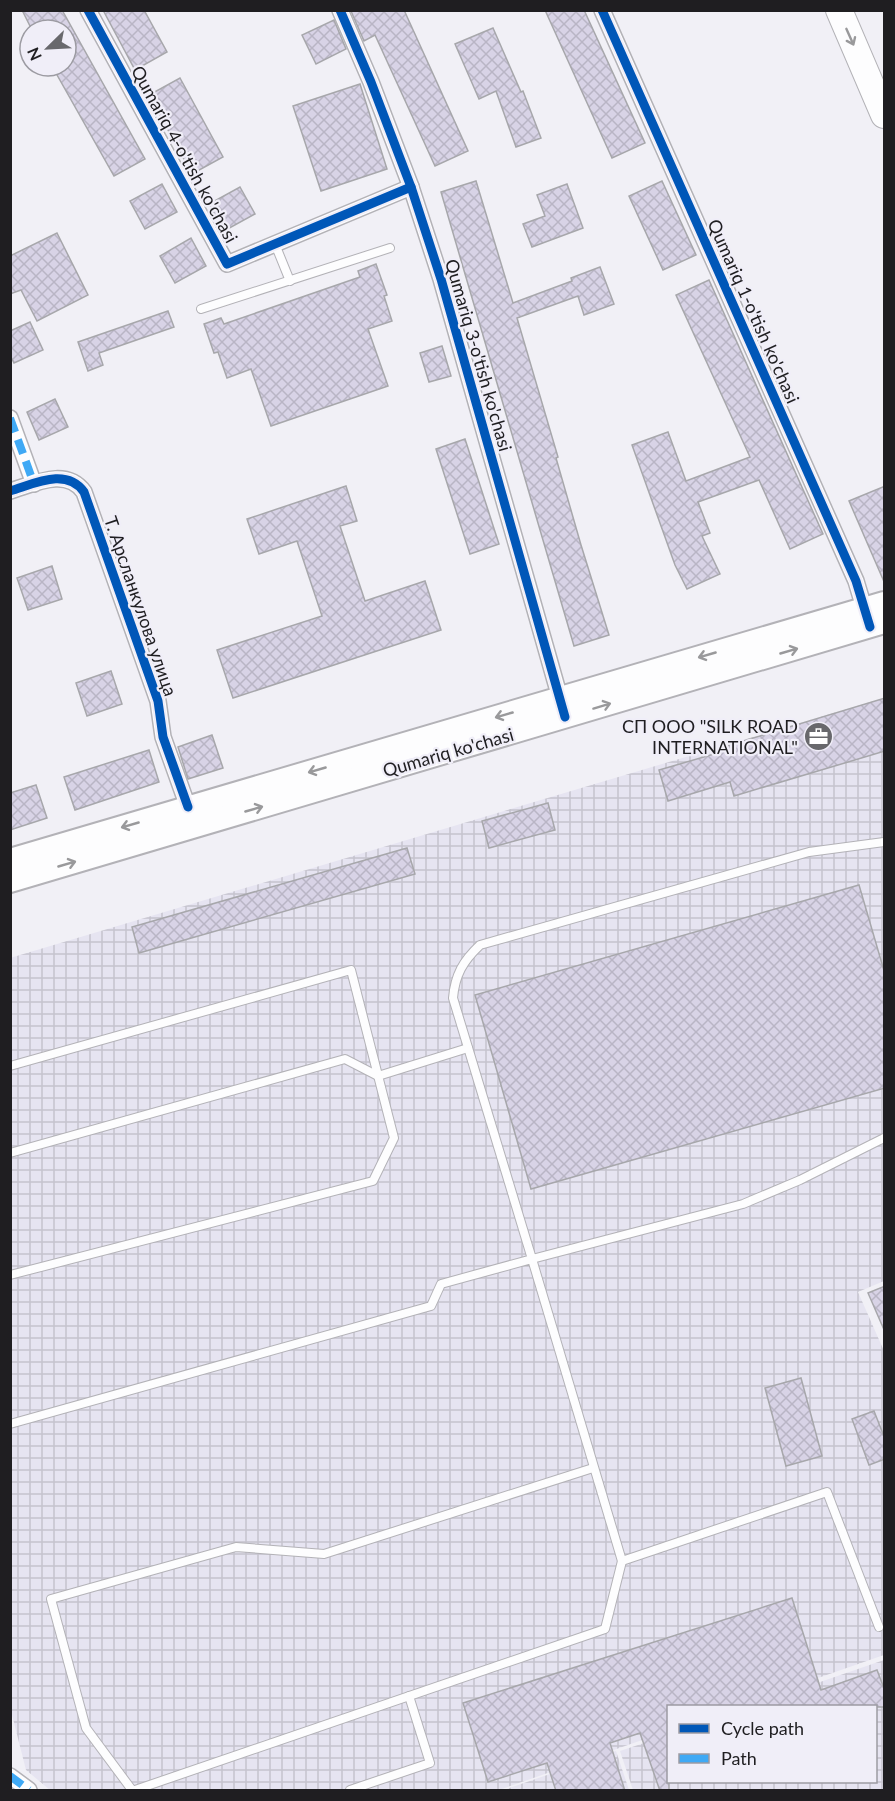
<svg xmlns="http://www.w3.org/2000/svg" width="895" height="1801" viewBox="0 0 895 1801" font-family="Lato,sans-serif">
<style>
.industrial{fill:url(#industrial-grid)}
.building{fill:url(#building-cross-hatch);stroke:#a7a7ab;stroke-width:1.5}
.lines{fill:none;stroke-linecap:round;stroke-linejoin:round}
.service-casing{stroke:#b3b2b7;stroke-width:10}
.minor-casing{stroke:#b3b2b7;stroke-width:18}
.secondary-casing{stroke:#b3b2b7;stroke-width:26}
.trunk-casing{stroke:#b3b2b7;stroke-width:28}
.service{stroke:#fdfdfe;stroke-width:8}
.minor{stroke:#fdfdfe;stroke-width:15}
.secondary{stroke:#fdfdfe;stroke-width:22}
.trunk{stroke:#fdfdfe;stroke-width:26}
.quiet{stroke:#3fa9f5;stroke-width:8;stroke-dasharray:15 8;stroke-linecap:butt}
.cycleway-casing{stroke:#f0eef8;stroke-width:13}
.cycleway{stroke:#0057b8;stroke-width:9}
.oneway{stroke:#99999b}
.labels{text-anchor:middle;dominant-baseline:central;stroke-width:4.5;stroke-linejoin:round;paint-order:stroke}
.street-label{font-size:18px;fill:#1f1e21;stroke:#f0eef8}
.poi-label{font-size:18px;fill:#1f1e21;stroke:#f0eef8;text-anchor:end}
</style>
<defs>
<pattern id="industrial-grid" width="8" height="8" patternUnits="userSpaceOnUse" patternTransform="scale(1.5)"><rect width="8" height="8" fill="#e6e4f1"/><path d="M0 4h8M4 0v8" fill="none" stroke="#c5c3ce"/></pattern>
<pattern id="building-cross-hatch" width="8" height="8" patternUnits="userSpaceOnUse" patternTransform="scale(1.5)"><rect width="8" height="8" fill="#d8d3e6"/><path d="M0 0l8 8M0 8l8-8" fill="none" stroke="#b9b5c5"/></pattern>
</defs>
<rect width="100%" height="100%" fill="#f1f0f6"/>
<g class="industrial">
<path d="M884 698V1281L858 1292 884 1351V1655L738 1706H668V1731L499 1790H50L26 1770 11 1711 10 958Z"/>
<path d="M884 1660V1790H633L620 1751 668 1735V1782H876V1706H750Z"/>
<path d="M616 1751 629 1790H504Z"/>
</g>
<g class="building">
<path d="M22 10H62L145 159 114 176 52 66H66V30H32Z"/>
<path d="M103 10H144L167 52 135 70Z"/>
<path d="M404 10 468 151 435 166 375 35 364 41 351 11Z"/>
<path d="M545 10H584L645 143 612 158Z"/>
<path d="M334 20 346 49 316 64 302 35Z"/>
<path d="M493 28 521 92 523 91 541 138 516 147 496 91 479 99 455 44Z"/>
<path d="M180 78 223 157 192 174 149 95Z"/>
<path d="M360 84 387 169 321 191 293 106Z"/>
<path d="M476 181 513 303 572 281 571 278 600 267 614 304 584 315 578 296 517 318 558 457 556 458 581 545 609 635 574 646 441 192Z"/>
<path d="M662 181 696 255 663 270 629 196Z"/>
<path d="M162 184 177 212 145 229 130 201Z"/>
<path d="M567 184 583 228 532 247 523 224 545 216 537 195Z"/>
<path d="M240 187 255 214 224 231 209 204Z"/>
<path d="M57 233 88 295 37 321 21 290 10 294V256Z"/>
<path d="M191 238 206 266 175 283 160 256Z"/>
<path d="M376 264 387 295 384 296 392 321 368 329 388 386 271 426 251 369 227 378 218 352 214 353 204 324 221 318 224 324 360 277 358 271Z"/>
<path d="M709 280 823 534 790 549 759 480 698 502 710 533 702 536 720 574 687 589 675 565 632 445 668 432 686 481 750 457 676 295Z"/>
<path d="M168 311 174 327 99 353 103 365 88 371 78 342Z"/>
<path d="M30 322 43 350 14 363 10 355V331Z"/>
<path d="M442 346 451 376 429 382 420 353Z"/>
<path d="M55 399 68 427 39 440 27 412Z"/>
<path d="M465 439 499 544 470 554 436 449Z"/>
<path d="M346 486 357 521 340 526 365 601 425 581 441 630 233 698 217 650 322 616 297 541 259 554 247 519Z"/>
<path d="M885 486V584L849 501Z"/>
<path d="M52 566 62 599 28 610 17 578Z"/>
<path d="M111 671 122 704 87 716 76 683Z"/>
<path d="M885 698V751L734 796 730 782 668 801 659 770 721 752 720 748Z"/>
<path d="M212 735 223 768 188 779 178 747Z"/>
<path d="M149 750 159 782 75 810 64 777Z"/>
<path d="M36 785 47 818 10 830V793Z"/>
<path d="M548 803 555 830 489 848 482 821Z"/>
<path d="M407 848 415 874 139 953 132 927Z"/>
<path d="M859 885 885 974V1088L531 1189 475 995Z"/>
<path d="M885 1286V1332L868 1293Z"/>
<path d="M801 1378 822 1456 786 1466 765 1388Z"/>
<path d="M874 1411 885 1439V1459L869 1465 852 1419Z"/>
<path d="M792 1598 821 1690 877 1670 885 1691V1707H669V1791H660L640 1733 610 1743 625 1791H556L547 1763 488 1782 463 1703Z"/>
</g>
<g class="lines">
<defs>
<g id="service">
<path d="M275 244 290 281"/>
<path d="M201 309 390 248"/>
<path d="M884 842 809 852 480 945C463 961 455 975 453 998L532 1259 743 1204 800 1180 884 1138"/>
<path d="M10 1066 351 970 394 1138 373 1181 10 1275"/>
<path d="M10 1153 345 1059 378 1076 468 1048"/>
<path d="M10 1424 431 1306 441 1284 532 1259 622 1561 827 1492 879 1627"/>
<path d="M132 1790 86 1728 51 1599 236 1547 324 1554 593 1468"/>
<path d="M135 1790 605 1629 622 1561"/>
<path d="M350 1790 430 1763 409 1696"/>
</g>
<g id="minor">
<path d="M88 10 227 264 411 187"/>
<path d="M340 10 371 82 411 187 441 279 562 705"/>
<path d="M602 10 856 581 867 618"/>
<path d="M10 418 34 484"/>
<path d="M10 491C34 484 66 467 84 492L158 701 163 737 188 807"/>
<path d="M10 1776 29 1790"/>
</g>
<g id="secondary">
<path d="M10 860 884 603"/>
<path d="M10 881 884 622"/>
</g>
<path id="trunk" d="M839 10 884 115"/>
</defs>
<use href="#service" class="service-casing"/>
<use href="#minor" class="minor-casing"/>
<use href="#secondary" class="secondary-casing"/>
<use href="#trunk" class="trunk-casing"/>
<use href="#service" class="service"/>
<use href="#minor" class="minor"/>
<use href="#secondary" class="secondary"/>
<use href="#trunk" class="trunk"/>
<g class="quiet">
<path d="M10 418 34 484"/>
<path d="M10 1776 29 1790"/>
</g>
<defs>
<g id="cycleway">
<path d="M88 10 227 264 411 187"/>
<path d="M340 10 371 82 411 187 441 279 565 717"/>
<path d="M602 10 856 581 870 627"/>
<path d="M10 491C34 484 66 467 84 492L158 701 163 737 188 807"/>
</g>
</defs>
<use href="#cycleway" class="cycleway-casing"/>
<use href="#cycleway" class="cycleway"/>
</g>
<defs><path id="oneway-shaft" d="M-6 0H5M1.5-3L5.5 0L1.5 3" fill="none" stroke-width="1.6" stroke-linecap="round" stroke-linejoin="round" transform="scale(1.5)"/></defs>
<g class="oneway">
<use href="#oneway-shaft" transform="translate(850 37) rotate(66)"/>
<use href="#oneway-shaft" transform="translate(789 651) rotate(-16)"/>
<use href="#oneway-shaft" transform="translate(707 655) rotate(164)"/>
<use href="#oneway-shaft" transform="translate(602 706) rotate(-17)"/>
<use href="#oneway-shaft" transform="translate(504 715) rotate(164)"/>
<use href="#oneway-shaft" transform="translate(317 770) rotate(164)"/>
<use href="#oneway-shaft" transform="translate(254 809) rotate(-16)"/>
<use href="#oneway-shaft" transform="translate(130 825) rotate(164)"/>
<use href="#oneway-shaft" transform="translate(67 864) rotate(-16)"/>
</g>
<defs>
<symbol id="office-disc" viewBox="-11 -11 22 22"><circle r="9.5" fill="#68686c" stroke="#f0eef8"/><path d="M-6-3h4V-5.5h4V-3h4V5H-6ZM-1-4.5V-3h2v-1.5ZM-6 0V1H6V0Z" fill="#fff"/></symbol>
</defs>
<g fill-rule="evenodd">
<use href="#office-disc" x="802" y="720" width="33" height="33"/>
</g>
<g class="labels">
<g class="street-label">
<text transform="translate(185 154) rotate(61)">Qumariq 4-o'tish ko'chasi</text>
<text transform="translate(754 311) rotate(66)">Qumariq 1-o'tish ko'chasi</text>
<text transform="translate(479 355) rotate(74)">Qumariq 3-o'tish ko'chasi</text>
<text transform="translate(141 606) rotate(71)">Т. Арсланкулова улица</text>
<text transform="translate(448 752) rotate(-16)">Qumariq ko'chasi</text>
</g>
<g class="poi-label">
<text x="798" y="726">СП ООО "SILK ROAD<tspan x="798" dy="21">INTERNATIONAL"</tspan></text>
</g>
</g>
<rect width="895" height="1801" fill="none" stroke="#1f1e21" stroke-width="24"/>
<rect x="667" y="1705" width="210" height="78" fill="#f0eef8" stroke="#9c9ba2" stroke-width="1.5"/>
<rect x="679" y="1724" width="30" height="9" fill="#0057b8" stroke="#9c9ba2" stroke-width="1.5"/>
<text x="721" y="1735" font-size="18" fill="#1f1e21">Cycle path</text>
<rect x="679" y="1754" width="30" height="9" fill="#3fa9f5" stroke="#9c9ba2" stroke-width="1.5"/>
<text x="721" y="1765" font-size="18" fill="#1f1e21">Path</text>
<g transform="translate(48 48) rotate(246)"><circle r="28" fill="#f0eef8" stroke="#9c9ba2" stroke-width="1.5"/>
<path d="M0-4.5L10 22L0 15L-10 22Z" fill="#68686c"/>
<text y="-9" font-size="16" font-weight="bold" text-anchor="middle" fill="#1f1e21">N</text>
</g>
</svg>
